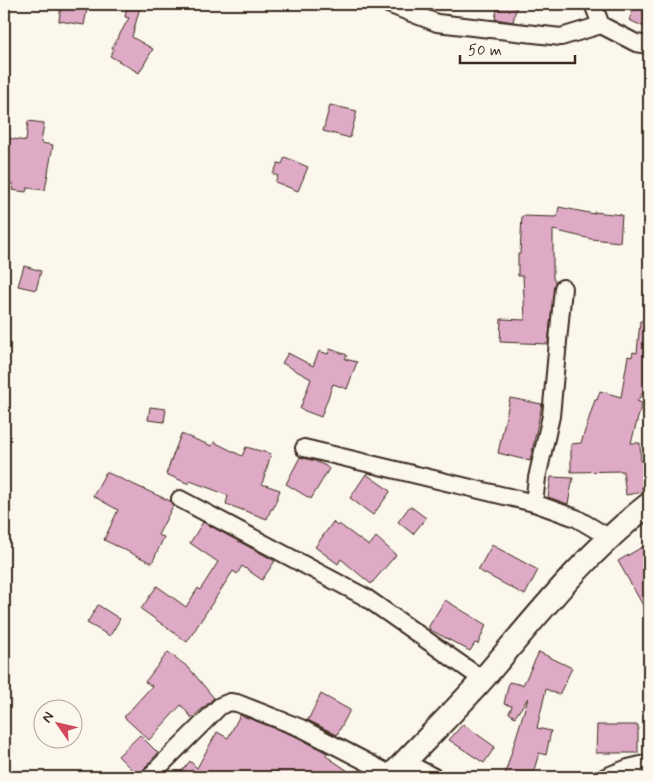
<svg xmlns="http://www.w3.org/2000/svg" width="653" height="781" viewBox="0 0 653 781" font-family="Mynerve,sans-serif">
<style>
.building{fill:#deaac6;stroke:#3b2a1e}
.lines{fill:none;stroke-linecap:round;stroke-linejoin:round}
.street-casing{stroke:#3b2a1e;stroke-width:20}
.secondary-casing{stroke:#3b2a1e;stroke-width:26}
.street{stroke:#fbf7ec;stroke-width:16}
.secondary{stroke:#fbf7ec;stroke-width:22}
</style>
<rect width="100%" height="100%" fill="#fbf7ec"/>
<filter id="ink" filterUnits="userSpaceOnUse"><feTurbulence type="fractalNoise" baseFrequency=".02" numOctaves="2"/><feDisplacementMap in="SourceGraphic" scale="10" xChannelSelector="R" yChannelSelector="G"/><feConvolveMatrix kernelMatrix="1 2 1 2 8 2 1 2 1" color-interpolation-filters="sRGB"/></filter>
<g filter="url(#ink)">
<g class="building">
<path d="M61 4H88L84 25 59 21Z"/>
<path d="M498 4H517L513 22 495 19Z"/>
<path d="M636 4H649V29L629 20Z"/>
<path d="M127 5 140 7 132 37 153 49 139 73 110 56 114 49 112 48 129 18 125 17Z"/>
<path d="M330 105 357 111 350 138 323 131Z"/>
<path d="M28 121 44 123 41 143 53 145 45 190 27 188 26 192 12 190 13 184 4 183V166L8 138 26 141Z"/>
<path d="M285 157 308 167 298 191 275 182 278 176 273 174 278 163 282 164Z"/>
<path d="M559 207 594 214V212L622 215 620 242 591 239 553 230V278L555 282 548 344 500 342 501 319 525 320 523 276H518V254H520L522 216 557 217Z"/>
<path d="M24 266 41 271 36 290 18 286Z"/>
<path d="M640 321H649V385L637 401 642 403 631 443H640L641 461H649V487H642L643 492 626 495 623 471 571 472V444L581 443 595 400H597L600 391 621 397 628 356 632 357 633 352 637 353Z"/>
<path d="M330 349 347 355 345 359 357 362 347 389 333 384 321 417 300 409 311 379 282 363 288 353 313 366 319 351 328 354Z"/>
<path d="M510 398 542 404 530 461 498 453Z"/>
<path d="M150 407 166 409 164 422 148 420Z"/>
<path d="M181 434 212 446 214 442 242 456 246 447 271 454 262 484 280 490 273 509H271L267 519 226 504 228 496 217 491 190 481 189 484 166 474Z"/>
<path d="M300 457 315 461 326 466 329 469 311 499 286 484Z"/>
<path d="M106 472 170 501 173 506 158 535 164 537 152 563 104 540 118 510 93 496Z"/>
<path d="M366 474 389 490 390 492 373 515 350 498Z"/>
<path d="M551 477 573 478 568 504 548 497Z"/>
<path d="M410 506 426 518 413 534 398 522Z"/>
<path d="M203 522 275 561 262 580 242 566 237 574 233 571 187 642 141 609 157 586 186 607 198 588 200 590 218 562 190 543Z"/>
<path d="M333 522 337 526 339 524 369 546 376 537 396 555 371 584 341 559 338 564 315 547Z"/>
<path d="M492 545 538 570 525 595 478 570Z"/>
<path d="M644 546 649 556V616L618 561Z"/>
<path d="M445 600 486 625 478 644 475 643 470 651 429 629V626Z"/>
<path d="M98 605 120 619 110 636 87 623Z"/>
<path d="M168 652 189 668 214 698 192 718 181 705 149 740 124 717 152 686 145 682Z"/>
<path d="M539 652 572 668 559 695 546 689 537 728 551 731 546 755 539 753 532 777H504L528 698 515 717 509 713 512 706 504 704 509 682 523 685Z"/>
<path d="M321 694 350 710 337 735 308 720Z"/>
<path d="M240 715 297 737 327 753 326 756 357 777H177L190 761 197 768 217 732 228 738Z"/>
<path d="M463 724 495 747 484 763 449 740Z"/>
<path d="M597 725H638V753H596Z"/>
<path d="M140 735 158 753 142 771 139 777 118 756Z"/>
</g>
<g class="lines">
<defs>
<g id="street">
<path d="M388 4 437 23 561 37 601 25"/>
<path d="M593 4 601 25 636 43 649 45"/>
<path d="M304 448 534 503 576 518 610 538"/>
<path d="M180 499 365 597 482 679"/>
<path d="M534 503 537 478 551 416 563 288"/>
<path d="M405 762 434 777"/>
<path d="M150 777 155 771 220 706 230 702 237 703 301 728 392 775"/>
<path d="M605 777 628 768 649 763"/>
</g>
<path id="secondary" d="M390 777C421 744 454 712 484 678 536 617 586 553 649 504"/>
</defs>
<use href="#street" class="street-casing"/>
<use href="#secondary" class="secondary-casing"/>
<use href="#street" class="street"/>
<use href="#secondary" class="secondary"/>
</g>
</g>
<rect width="653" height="781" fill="none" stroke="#fbf7ec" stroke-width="20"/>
<rect x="10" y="10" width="633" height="761" fill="none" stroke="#3b2a1e" stroke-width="2" filter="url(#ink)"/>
<g transform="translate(58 724) rotate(304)"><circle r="24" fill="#fbf7ec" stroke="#aea59a"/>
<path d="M0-4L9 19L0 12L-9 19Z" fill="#d1495b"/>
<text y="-8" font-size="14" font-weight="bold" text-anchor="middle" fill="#3b2a1e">N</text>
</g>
<path d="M460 55v8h115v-8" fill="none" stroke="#3b2a1e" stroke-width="2.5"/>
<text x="468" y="55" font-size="15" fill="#3b2a1e" stroke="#fbf7ec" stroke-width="4" paint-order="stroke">50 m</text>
</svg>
